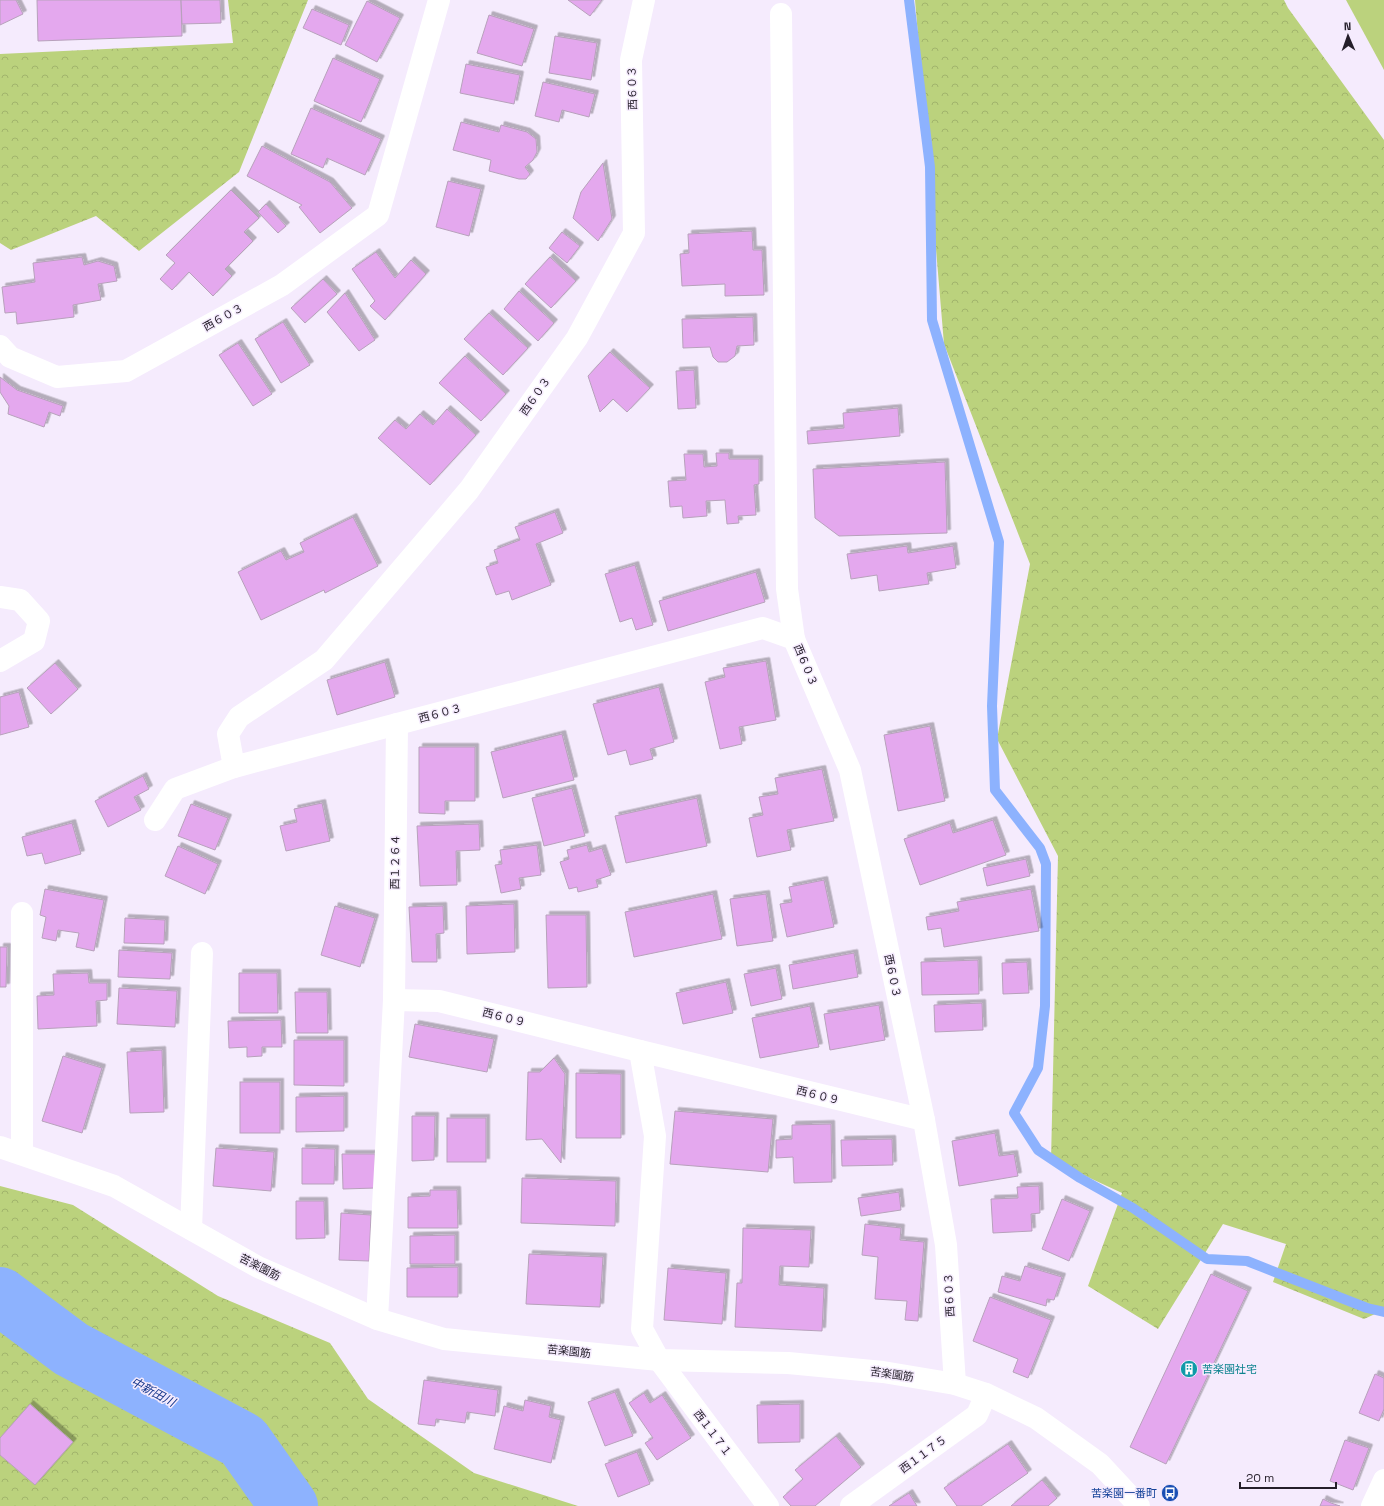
<svg xmlns="http://www.w3.org/2000/svg" width="1384" height="1506" viewBox="0 0 1384 1506" font-family="'Space Grotesk','Noto Sans JP',sans-serif">
<style>
.forest{fill:url(#forest-crowns)}
.pitch{fill:#bbd27d}
.lines{fill:none;stroke-linecap:round;stroke-linejoin:round}
.stream{stroke:#8db2fe;stroke-width:10}
.river{stroke:#8db2fe;stroke-width:58}
.building{fill:#e4a8ee;stroke:#b7a1bb;filter:url(#shadow)}
.minor{stroke:#fff;stroke-width:22}
.labels{text-anchor:middle;dominant-baseline:central;stroke-width:3;stroke-linejoin:round;paint-order:stroke}
.street-label{font-size:11px;fill:#241e29;stroke:#f5ebfd}
.culture-label{font-size:11px;fill:#0d838f;stroke:#f5ebfd;text-anchor:start}
.transit-label{font-size:11px;fill:#164399;stroke:#f5ebfd;text-anchor:end}
.water-label{font-size:12px;font-style:italic;fill:#14368b;stroke:#f5ebfd}
</style>
<defs>
<pattern id="forest-crowns" width="20" height="18" patternUnits="userSpaceOnUse"><rect width="20" height="18" fill="#bbd27d"/><path d="M2 6a3 3 0 1 1 6 0M12 15a3 3 0 1 1 6 0" fill="none" stroke="#a1b46c"/></pattern>
<filter id="shadow"><feDropShadow dx="3.5" dy="-3.5" stdDeviation="0" flood-color="#0004"/></filter>
</defs>
<rect width="100%" height="100%" fill="#f5ebfd"/>
<g class="forest">
<path d="M228 0H308L239 172 139 251 96 216 11 250 0 243V54L233 43Z"/>
<path d="M915 0H1284L1288 8 1384 140V1310L1364 1319 1273 1282 1286 1244 1223 1224 1158 1329 1088 1286 1122 1193 1051 1160 1058 856 997 739 1030 564 944 344Z"/>
<path d="M0 1186 73 1205 218 1296 330 1343 368 1399 474 1473 578 1506H294L269 1463 237 1473 255 1506H0V1323L13 1310 0 1295Z"/>
</g>
<path class="pitch" d="M1346 0H1384V70Z"/>
<g class="lines">
<path class="stream" d="M909 0 930 167 932 320 999 542 992 706 995 790 1040 848 1046 864 1045 1006 1038 1068 1014 1113 1038 1150 1080 1178 1133 1208 1207 1259 1247 1261 1367 1308 1384 1312"/>
<path class="river" d="M0 1296 71 1349 243 1441 289 1506"/>
</g>
<g class="building">
<path d="M0 0H16L23 14 0 25Z"/>
<path d="M37 0H181L182 36 38 41Z"/>
<path d="M181 0H220L221 23 182 24Z"/>
<path d="M568 0H602L590 16Z"/>
<path d="M367 1 400 18 377 62 345 45Z"/>
<path d="M312 9 349 25 341 45 303 28Z"/>
<path d="M489 15 534 29 522 66 477 53Z"/>
<path d="M555 36 597 43 591 80 549 73Z"/>
<path d="M333 58 380 79 361 122 314 101Z"/>
<path d="M466 64 520 75 514 104 460 93Z"/>
<path d="M543 82 595 94 589 117 562 110 559 122 535 116Z"/>
<path d="M311 108 381 139 365 175 327 158 323 168 291 154Z"/>
<path d="M461 122 499 132 501 125 527 132 536 139 537 152 533 160 525 167 530 174 526 179H519L489 171 491 160 453 150Z"/>
<path d="M262 146 330 182 352 208 320 233 299 207 302 205 247 176Z"/>
<path d="M603 163 612 219 598 241 573 218 581 192Z"/>
<path d="M448 181 481 189 469 236 436 227Z"/>
<path d="M231 190 259 218 244 232 253 241 225 269 232 276 213 296 189 272 172 290 160 279 175 263 166 255Z"/>
<path d="M266 204 286 226 278 233 258 212Z"/>
<path d="M752 231 753 250H762L764 295 725 296V284L682 286 680 254 689 253 688 234Z"/>
<path d="M562 232 580 246 567 263 549 248Z"/>
<path d="M376 252 395 278 411 260 426 274 385 320 370 306 375 301 352 269Z"/>
<path d="M82 257 84 265 98 261 114 266 117 281 98 284 101 300 73 305 74 317 17 324 16 312 5 313 2 287 35 282 33 263Z"/>
<path d="M550 257 576 281 551 308 525 284Z"/>
<path d="M323 279 337 294 305 323 291 308Z"/>
<path d="M519 291 554 323 538 341 504 309Z"/>
<path d="M345 293 375 340 359 351 327 312Z"/>
<path d="M489 313 528 348 503 375 464 339Z"/>
<path d="M753 317 754 345 737 346 735 356 727 362H718L713 357 710 347 683 348 682 319Z"/>
<path d="M283 322 310 365 281 383 255 339Z"/>
<path d="M238 343 272 394 253 406 219 355Z"/>
<path d="M610 352 650 388 627 412 613 399 600 412 588 376Z"/>
<path d="M465 356 506 394 481 421 439 383Z"/>
<path d="M694 370 696 408 678 409 676 371Z"/>
<path d="M0 377 17 390 63 406 60 416 49 412 44 427 8 414 9 406 0 392Z"/>
<path d="M898 408 900 436 808 444 807 431 844 428 843 413Z"/>
<path d="M447 409 476 435 430 485 378 438 395 420 406 429 420 414 433 425Z"/>
<path d="M716 453H729V459H759V484L754 485 756 515 738 516 739 523 727 524 725 500 706 501 707 516 683 518 682 506 670 507 668 481 686 480 684 454H703L704 467 717 466Z"/>
<path d="M945 462 947 533 839 536 815 518 813 469Z"/>
<path d="M555 512 563 533 536 544 551 585 512 600 509 591 496 595 486 567 498 563 494 550 520 540 515 527Z"/>
<path d="M353 517 378 566 325 593 324 590 261 620 238 572 281 551 286 560 304 552 300 543Z"/>
<path d="M907 546 908 553 953 546 956 568 927 573 929 584 879 591 877 575 851 579 847 554Z"/>
<path d="M635 565 653 625 636 630 632 618 620 622 605 574Z"/>
<path d="M756 572 765 602 668 631 659 601Z"/>
<path d="M766 661 776 720 739 727 742 744 720 749 705 682 725 677 723 668Z"/>
<path d="M385 662 395 697 337 715 327 680Z"/>
<path d="M55 663 78 689 51 714 27 688Z"/>
<path d="M659 687 674 742 650 749 653 759 630 765 626 750 608 755 593 704Z"/>
<path d="M19 692 29 727 0 735V697Z"/>
<path d="M930 726 945 801 898 811 884 735Z"/>
<path d="M562 734 574 780 503 798 491 752Z"/>
<path d="M419 747H475V801H445V814L419 813Z"/>
<path d="M822 769 834 821 787 830 791 850 757 857 749 818 763 815 759 797 778 794 775 778Z"/>
<path d="M143 776 149 789 134 797 141 810 108 827 95 801Z"/>
<path d="M572 788 585 836 544 846 532 798Z"/>
<path d="M697 798 707 846 626 863 615 816Z"/>
<path d="M322 803 330 841 286 851 280 826 297 822 294 809Z"/>
<path d="M191 804 228 818 215 850 178 836Z"/>
<path d="M993 820 1006 855 920 885 904 839 950 823 953 833Z"/>
<path d="M72 823 81 854 45 864 42 853 27 856 22 837Z"/>
<path d="M479 824 480 850 456 851 457 885 420 886 417 826Z"/>
<path d="M537 845 541 875 519 878 521 889 501 893 495 865 502 864 500 850Z"/>
<path d="M587 845 589 852 602 848 611 875 596 880 598 887 578 892 577 887 569 889 560 862 569 859 567 850Z"/>
<path d="M178 846 218 864 205 894 165 876Z"/>
<path d="M1026 859 1030 876 987 886 983 868Z"/>
<path d="M824 880 834 927 787 937 780 904 792 902 789 887Z"/>
<path d="M45 889 104 900 94 951 76 947 79 933 58 930 56 941 42 938 46 917 40 915Z"/>
<path d="M1031 889 1039 931 944 947 941 928 928 930 926 917 959 911 957 902Z"/>
<path d="M713 894 722 939 634 957 625 912Z"/>
<path d="M766 894 773 941 737 946 730 899Z"/>
<path d="M514 904 515 952 467 954 466 906Z"/>
<path d="M335 906 375 918 360 967 321 955Z"/>
<path d="M443 906 444 933 436 934 437 962H412L409 907Z"/>
<path d="M546 915H586L587 987 548 988Z"/>
<path d="M125 918 165 920 164 944 124 943Z"/>
<path d="M0 947H7L6 987H0Z"/>
<path d="M119 950 172 953 170 979 118 977Z"/>
<path d="M854 953 858 977 793 989 789 965Z"/>
<path d="M978 960 979 994 922 995 921 962Z"/>
<path d="M1027 962 1029 993 1003 994 1002 963Z"/>
<path d="M776 968 782 999 751 1006 744 974Z"/>
<path d="M88 973 89 983H107V1000L96 1001 97 1026 38 1029 37 996 54 995 53 974Z"/>
<path d="M239 973H277L278 1013H239Z"/>
<path d="M726 982 733 1013 683 1024 676 993Z"/>
<path d="M119 988 177 991 175 1027 117 1024Z"/>
<path d="M295 992H327L328 1033H296Z"/>
<path d="M982 1003 983 1030 935 1032 934 1005Z"/>
<path d="M879 1005 885 1040 830 1050 824 1014Z"/>
<path d="M810 1006 819 1047 760 1058 752 1018Z"/>
<path d="M281 1020 282 1047H262V1056L247 1057V1047L229 1048 228 1021Z"/>
<path d="M415 1024 494 1039 487 1072 409 1057Z"/>
<path d="M294 1040H344V1086L294 1085Z"/>
<path d="M162 1050 164 1112 130 1113 127 1052Z"/>
<path d="M63 1056 102 1068 82 1133 42 1121Z"/>
<path d="M554 1058 565 1074 561 1163 542 1139 526 1140 528 1072H540Z"/>
<path d="M576 1073 621 1074V1138H576Z"/>
<rect x="240" y="1082" width="40" height="51"/>
<path d="M344 1096V1131L296 1132V1097Z"/>
<path d="M675 1111 773 1119 768 1172 670 1164Z"/>
<path d="M412 1116H435L434 1160 412 1161Z"/>
<rect x="447" y="1118" width="39" height="44"/>
<path d="M831 1124 832 1182 794 1183 793 1157 776 1158V1140L792 1139V1125Z"/>
<path d="M995 1133 999 1156 1014 1154 1018 1176 959 1186 952 1141Z"/>
<path d="M892 1139 893 1165 842 1166 841 1140Z"/>
<path d="M216 1148 274 1152 271 1191 213 1186Z"/>
<path d="M302 1148 335 1149 334 1184H302Z"/>
<path d="M342 1154H375L376 1188 343 1189Z"/>
<path d="M522 1178 616 1181 615 1226 521 1223Z"/>
<path d="M1039 1186 1040 1213 1031 1214 1032 1231 993 1233 991 1199 1018 1198 1017 1187Z"/>
<path d="M430 1190H457L458 1228H408V1197L430 1196Z"/>
<path d="M899 1192 901 1210 861 1216 858 1198Z"/>
<path d="M1062 1199 1090 1211 1069 1261 1042 1249Z"/>
<path d="M296 1201H324L325 1238 296 1239Z"/>
<path d="M341 1213 371 1215 369 1261 339 1260Z"/>
<path d="M865 1224 901 1228 900 1240 924 1242 918 1321 905 1320 907 1301 875 1299 878 1257 862 1255Z"/>
<path d="M743 1228 811 1230 809 1267 780 1266 779 1285 824 1288 822 1331 735 1327 737 1283H742Z"/>
<path d="M455 1235V1264H410V1236Z"/>
<path d="M529 1254 603 1257 600 1307 526 1304Z"/>
<path d="M1025 1266 1062 1277 1054 1300 1047 1299 1046 1306 998 1292 1002 1276 1020 1281Z"/>
<path d="M458 1267V1297H407V1268Z"/>
<path d="M668 1268 726 1273 722 1324 664 1320Z"/>
<path d="M1211 1274 1248 1291 1166 1464 1130 1447Z"/>
<path d="M990 1297 1051 1320 1028 1378 1013 1372 1018 1359 973 1341Z"/>
<path d="M1375 1374 1384 1378V1409L1379 1421 1359 1413Z"/>
<path d="M424 1380 498 1390 495 1416 467 1412 465 1423 436 1419 435 1426 418 1424Z"/>
<path d="M615 1392 633 1436 605 1446 588 1402Z"/>
<path d="M644 1393 650 1403 662 1395 691 1438 657 1460 645 1443 653 1438 629 1403Z"/>
<path d="M525 1400 551 1406 549 1417 561 1420 551 1463 494 1449 504 1406 523 1411Z"/>
<path d="M30 1404 73 1442 35 1485 0 1455V1438Z"/>
<path d="M800 1404V1442L758 1443 757 1405Z"/>
<path d="M836 1436 861 1467 815 1506H791L783 1497 803 1479 795 1470Z"/>
<path d="M1345 1440 1369 1448 1353 1490 1330 1481Z"/>
<path d="M1008 1444 1028 1473 981 1506H957L944 1488Z"/>
<path d="M637 1452 650 1484 618 1497 605 1464Z"/>
<path d="M1042 1480 1057 1498 1048 1506H1011Z"/>
<path d="M909 1493 917 1506H889Z"/>
<path d="M1323 1499 1331 1503 1340 1506H1320Z"/>
</g>
<g class="lines">
<g class="minor">
<path d="M644 0 631 60 634 233 577 338 469 490 324 660 239 717 228 734 234 767 763 628 794 639 850 770 924 1120 946 1245 955 1384"/>
<path d="M781 14 787 589 794 639"/>
<path d="M0 346 10 357 57 377 126 371 282 285 378 215 439 0"/>
<path d="M0 597 20 600 39 621 34 641 0 661"/>
<path d="M155 820 175 789 234 767"/>
<path d="M22 913V1154"/>
<path d="M394 1000 397 724"/>
<path d="M640 1051 655 1136 642 1329 659 1360 768 1506"/>
<path d="M0 1147 114 1186 258 1267 377 1319 444 1339 659 1360 788 1363 883 1372 955 1384 986 1394 1036 1418 1100 1464 1139 1506"/>
<path d="M191 1229 202 953"/>
<path d="M377 1319 394 1000 439 1001 640 1051 924 1120"/>
<path d="M851 1506 977 1415 986 1394"/>
<path d="M1372 1506 1384 1480"/>
</g>
</g>
<defs>
<symbol id="building-disc" viewBox="-11 -11 22 22"><circle r="9.5" fill="#0f9aa8" stroke="#f5ebfd"/><path d="M-4-6H4V6H1V3H-1V6H-4ZM-2.5-4.3h1.7v1.8h-1.7ZM.8-4.3h1.7v1.8H.8ZM-2.5-1h1.7V.8h-1.7ZM.8-1h1.7V.8H.8Z" fill="#fff"/></symbol>
<symbol id="bus-disc" viewBox="-11 -11 22 22"><circle r="9.5" fill="#1a4fb4" stroke="#f5ebfd"/><path d="M-5-6H5V4H4V6H2V4H-2V6H-4V4H-5ZM-3.5-4V0h7V-4ZM-3.5 1.2v1.5H-2V1.2ZM2 1.2v1.5H3.5V1.2Z" fill="#fff"/></symbol>
</defs>
<g fill-rule="evenodd">
<use href="#building-disc" x="1179" y="1359" width="20" height="20"/>
<use href="#bus-disc" x="1160" y="1483" width="20" height="20"/>
</g>
<g class="labels">
<g class="street-label">
<text transform="translate(632 88) rotate(-91)">西６０３</text>
<text transform="translate(223 317) rotate(-29)">西６０３</text>
<text transform="translate(535 396) rotate(-55)">西６０３</text>
<text transform="translate(806 665) rotate(67)">西６０３</text>
<text transform="translate(440 713) rotate(-15)">西６０３</text>
<text transform="translate(395 862) rotate(-89)">西１２６４</text>
<text transform="translate(893 976) rotate(78)">西６０３</text>
<text transform="translate(504 1017) rotate(14)">西６０９</text>
<text transform="translate(818 1095) rotate(14)">西６０９</text>
<text transform="translate(260 1267) rotate(27)">苦楽園筋</text>
<text transform="translate(949 1295) rotate(-93)">西６０３</text>
<text transform="translate(569 1351) rotate(6)">苦楽園筋</text>
<text transform="translate(892 1374) rotate(8)">苦楽園筋</text>
<text transform="translate(713 1433) rotate(53)">西１１７１</text>
<text transform="translate(923 1454) rotate(-36)">西１１７５</text>
</g>
<g class="culture-label">
<text x="1202" y="1369">苦楽園社宅</text>
</g>
<g class="transit-label">
<text x="1157" y="1493">苦楽園一番町</text>
</g>
<g class="water-label">
<text transform="translate(153 1392) rotate(28)">中新田川</text>
</g>
</g>
<g transform="translate(1348 36) rotate(358)" stroke="#f5ebfd" stroke-width="3" paint-order="stroke">
<path d="M0-3L7 15L0 10L-7 15Z" fill="#241e29"/>
<text y="-6" font-size="11" font-weight="bold" text-anchor="middle" fill="#241e29">N</text>
</g>
<path d="M1240 1482v6h96v-6" fill="none" stroke="#241e29" stroke-width="2"/>
<text x="1246" y="1482" font-size="12" fill="#241e29" stroke="#f5ebfd" stroke-width="3" paint-order="stroke">20 m</text>
</svg>
